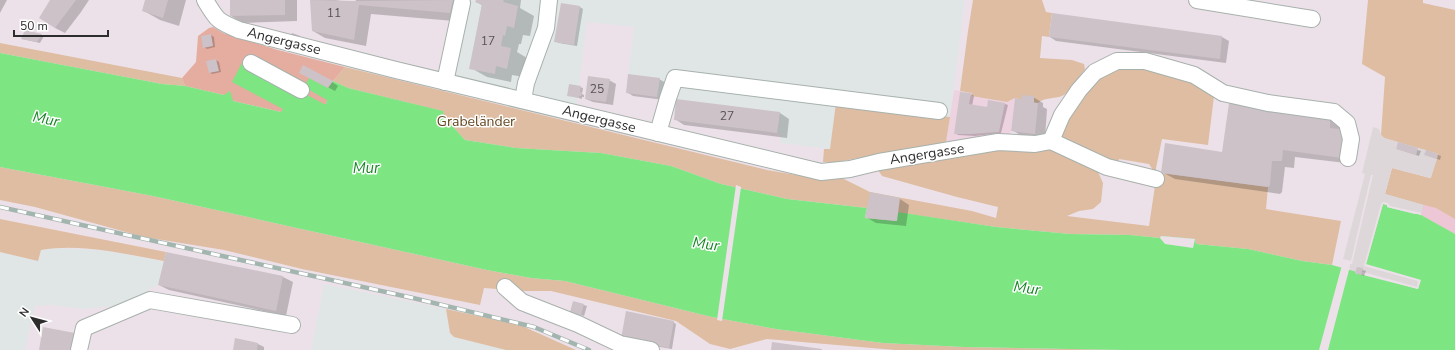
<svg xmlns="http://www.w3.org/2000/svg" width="1455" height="350" viewBox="0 0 1455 350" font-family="'Nunito Sans',sans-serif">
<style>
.industrial{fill:#e0e6e6}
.education{fill:#edd2e0}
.green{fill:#debda2}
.sand{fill:#eec7d6}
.pitch{fill:#e4ad9f}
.plaza{fill:#ddd7da}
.water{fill:#7de582}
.pier{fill:#ede1e9}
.shadow{fill:#0003}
.building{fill:#cdc2c8}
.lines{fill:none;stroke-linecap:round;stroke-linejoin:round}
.minor-casing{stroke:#a7b1ac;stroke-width:18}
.minor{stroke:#fff;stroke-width:16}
.rail-casing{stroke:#a3b5af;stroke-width:4.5}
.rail{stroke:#fff;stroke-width:3;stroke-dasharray:9;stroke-linecap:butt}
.labels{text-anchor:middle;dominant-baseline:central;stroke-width:3;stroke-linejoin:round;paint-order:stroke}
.number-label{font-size:12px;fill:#555254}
.street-label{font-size:14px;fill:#2d2d2d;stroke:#fff}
.park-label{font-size:14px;fill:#654822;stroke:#fff}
.water-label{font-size:15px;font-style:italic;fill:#198727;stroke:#fff}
</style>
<rect width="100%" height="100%" fill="#ede1e9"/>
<g class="industrial">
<path d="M469 0H965L950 117 836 103 830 149 780 143 781 133 674 120 676 99 626 93 634 27 587 22 576 110 455 76Z"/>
<path d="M53 248 102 250 164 261 158 285 118 306 83 309 53 305 35 306 25 350H0V252L38 261 41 250Z"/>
<path d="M324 284 446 309 450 333 454 337 506 350H311Z"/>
</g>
<path class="education" d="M954 90 972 93V95L1007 102 1015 98 1011 131 1007 143 952 150 946 142Z"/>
<g class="green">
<path d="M973 0H1042L1046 12 1052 13 1049 37 1042 36 1040 58 1072 60 1084 64 1085 69C1080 76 1070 93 1062 96 1054 99 1045 97 1038 103L1015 98 1007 102 972 96V93L960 91 968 31Z"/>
<path d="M1368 0H1423V3L1455 10V234L1421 215 1423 205 1385 194 1392 168 1430 178 1438 154 1384 138 1381 135 1385 77 1362 64Z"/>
<path d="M0 43 182 78 185 86 162 84 0 53Z"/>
<path d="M1126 65 1187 78 1214 96 1208 145 1162 139 1155 173 1149 164 1119 159 1118 164 1068 146 1060 136 1067 116 1096 78Z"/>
<path d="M345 67 767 170 820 179H844L870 192 972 211 996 218 998 207 957 197 882 176 878 170 1000 147 1051 149 1094 163 1103 183 1101 202 1093 209 1079 211 1067 216 1149 226 1156 179 1157 174 1161 173 1268 187 1266 209 1341 221 1332 265 1302 261 1248 249 1196 244 1195 239 1161 236 1160 238 1130 235 1070 234 996 227 867 208 787 199 721 184 671 166 601 153 516 148 465 140 444 117 442 111 348 88 333 81Z"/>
<path d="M836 103 950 117 946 142 837 162H823L824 149H830Z"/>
<path d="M0 167 153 196 487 270 531 278 565 281 712 317 776 329 883 343 964 347 1125 350H895L767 339 730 349 710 344 676 321 551 291H521L484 288 480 305 302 269 224 250 144 237 35 207 0 200Z"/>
<path d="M0 219 166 252 164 261C125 254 81 243 41 250L38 261 0 252Z"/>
<path d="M446 309 520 325 576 350H506L454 337 450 333Z"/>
</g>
<path class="sand" d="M1424 205 1436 208 1455 219V234L1421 215Z"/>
<path class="pitch" d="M213 27 223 33 278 50 345 67 333 81 326 104 281 112 233 101 224 95 185 86 182 78 196 62 198 36 209 28Z"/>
<path class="plaza" d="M1373 127 1379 129 1381 135 1384 138 1398 142 1396 149 1416 155 1418 148 1426 150 1425 155 1437 159 1431 178 1392 168 1385 194 1424 205 1421 215 1416 213 1415 214 1387 207 1383 204 1421 280 1418 289 1349 270 1350 264H1352L1373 175H1371L1351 261 1343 259 1365 174 1362 173Z"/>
<path class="water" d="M0 53 162 84 185 86 224 95 230 91 233 101 281 112 283 109 232 82 243 61 324 104H326L327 100 304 87 309 78 328 88 333 81 348 88 443 111 444 117 465 140 516 148 601 153 671 166 721 184 787 199 867 208 865 218 896 221 897 212 996 227 1070 234 1130 235 1160 238 1161 236 1195 239 1196 244 1248 249 1302 261 1332 265 1418 289 1420 280 1366 265 1383 204 1388 205 1387 207 1421 215 1455 234V350H1125L964 347 883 343 776 329 712 317 565 281 531 278 487 270 153 196 0 167Z"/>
<g class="pier">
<path d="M736 185 741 187 722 321 717 320Z"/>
<path d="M1383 202 1388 203 1390 206 1421 213V215L1416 213 1415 214 1387 207V205L1383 204 1366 264 1421 280 1418 289 1355 273 1356 270 1417 287 1418 281 1364 266 1381 204Z"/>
<path d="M1161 236 1195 239 1193 248 1165 244 1160 238Z"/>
<path d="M1342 265 1350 268 1349 270 1328 350H1319Z"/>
</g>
<g class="shadow">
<path d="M0 0H7L0 13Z"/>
<path d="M51 0H89L81 12 65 33 55 28Z"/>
<path d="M146 0H186L179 26 160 20 144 11Z"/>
<path d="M231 0H297V21L243 23 231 16Z"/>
<path d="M311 0H335L355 3 356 0H470L466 22 371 14 366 46 325 38 313 31Z"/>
<path d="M477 0H521L520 8 534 16 530 36 523 35 521 44H519L517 52 527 58 524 77 512 75 511 82 487 77 471 68 482 5 476 2Z"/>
<path d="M562 5 580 7 583 9 577 46 559 43 556 41Z"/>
<path d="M1053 14 1222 37 1229 41 1226 63 1056 41 1050 37Z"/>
<path d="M292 33 300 36V39L291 36Z"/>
<path d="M41 35 44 36 40 43 22 39Z"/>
<path d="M211 35 214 37 215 47 207 49 204 47Z"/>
<path d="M216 60 219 62 221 72 212 74 209 72Z"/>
<path d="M307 76 332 82 338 86 335 91Z"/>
<path d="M659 79 666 83 664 100 633 96 627 92Z"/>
<path d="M609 80 616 84 613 105 593 102 586 99Z"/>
<path d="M580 87 583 88 582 94 584 95V97H582V99L568 95Z"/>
<path d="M971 94 974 96 972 106 988 108 1005 104 1008 105 1001 133 975 136 958 135 955 133Z"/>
<path d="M1033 97 1043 103V107L1047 109 1045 138 1022 136 1012 130 1023 100Z"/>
<path d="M780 113 789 119 787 138 684 125 675 119Z"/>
<path d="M1330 117 1358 138 1354 164 1295 157 1294 168 1285 167 1282 192 1280 194 1175 179 1162 172Z"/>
<path d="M1398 144 1421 151 1419 156 1397 149Z"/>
<path d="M1427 151 1441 156 1440 160 1429 156Z"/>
<path d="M871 193 900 199 909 205 906 226 876 223 866 217Z"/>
<path d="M167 253 283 277 293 282 286 316 169 290 159 285Z"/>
<path d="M1357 268 1366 271 1364 276 1359 274Z"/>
<path d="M584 305 587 306 584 316 571 312Z"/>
<path d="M673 322 676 324 672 349 625 341Z"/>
<path d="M258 344 264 347V350H234Z"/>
</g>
<g class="building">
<path d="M50 0H76L55 28 39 18Z"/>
<path d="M145 0H168L163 18 142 11Z"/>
<path d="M230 0H285V15L230 16Z"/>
<path d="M310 0 354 1 453 0 450 13 359 5 354 40 312 31Z"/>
<path d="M476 0H504L503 2 518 6 514 28 507 26 505 36 503 35 501 46 511 48 507 69 496 66 495 74 469 69 482 4 475 2Z"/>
<path d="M561 3 580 6 574 45 554 42Z"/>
<path d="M1052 13 1222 36 1220 59 1049 37Z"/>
<path d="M25 30 42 34 37 42 21 39Z"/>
<path d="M211 34 213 46 203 48 201 36Z"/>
<path d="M216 59 219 71 209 73 206 61Z"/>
<path d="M303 65 333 81 328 88 299 73Z"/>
<path d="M628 74 660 78 657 97 626 93Z"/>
<path d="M588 76 610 79 606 102 585 99Z"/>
<path d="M569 84 581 86 580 92H582L581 96H579V98L567 96Z"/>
<path d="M960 92 971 93 969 104 987 107 988 100 1005 103 999 132 971 134H954Z"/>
<path d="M1022 95 1034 96V103H1038L1035 134 1011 131 1015 98 1022 99Z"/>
<path d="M676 99 780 112 777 133 674 120Z"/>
<path d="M1229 103 1260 108 1330 116V128L1346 130 1342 158 1283 150 1282 161H1272L1270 185 1268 187 1161 173 1165 143 1222 152Z"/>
<path d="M1398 142 1418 148 1416 155 1396 149Z"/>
<path d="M1426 150 1438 154 1437 159 1424 155Z"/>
<path d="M870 192 900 198 897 221 865 218Z"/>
<path d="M166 252 283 276 276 311 158 285Z"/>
<path d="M1357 267 1363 268 1361 275 1355 273Z"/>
<path d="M573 301 584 304 581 315 570 312Z"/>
<path d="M626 311 674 321 669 348 621 339Z"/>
<path d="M43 327 75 333 72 350H39Z"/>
<path d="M235 338 258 343 257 350H233Z"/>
<path d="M772 342 822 349V350H771Z"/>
</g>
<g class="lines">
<defs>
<g id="minor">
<path d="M205 0C217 20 217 21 239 30L396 70 821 172 850 169 879 162 998 142 1035 144 1051 141 1107 167 1156 179"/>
<path d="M1197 0 1312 19"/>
<path d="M251 63 301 90"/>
<path d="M445 82 462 3"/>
<path d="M523 100 526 83 546 28 549 0"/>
<path d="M658 133 668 98 675 78 939 111"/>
<path d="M1051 141 1062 115 1079 90 1095 72 1117 61H1145L1194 75 1223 93 1268 103 1334 112 1347 123 1351 139 1348 158"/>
<path d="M505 287 522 302 578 324 620 344 651 350"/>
<path d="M79 350 84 328 150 300 292 325"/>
</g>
</defs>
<use href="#minor" class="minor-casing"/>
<use href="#minor" class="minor"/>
<defs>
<path id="rail" d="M0 207 413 298 534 327 589 350"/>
</defs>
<use href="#rail" class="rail-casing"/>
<use href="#rail" class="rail"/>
</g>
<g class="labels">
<g class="number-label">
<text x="334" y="13">11</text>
<text x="488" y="41">17</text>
<text x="597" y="89">25</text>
<text x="727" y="116">27</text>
</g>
<g class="street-label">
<text transform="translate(284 41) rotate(14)">Angergasse</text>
<text transform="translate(599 119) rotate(14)">Angergasse</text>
<text transform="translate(927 154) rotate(-9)">Angergasse</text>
</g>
<g class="park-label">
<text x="476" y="121">Grabeländer</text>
</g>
<g class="water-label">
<text transform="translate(46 119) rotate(12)">Mur</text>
<text x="366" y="168">Mur</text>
<text transform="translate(706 244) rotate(8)">Mur</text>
<text transform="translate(1027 288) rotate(8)">Mur</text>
</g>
</g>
<g transform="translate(32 318) rotate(306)" stroke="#ffffff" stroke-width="3" paint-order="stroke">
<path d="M0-3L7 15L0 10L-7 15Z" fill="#2d2d2d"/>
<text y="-6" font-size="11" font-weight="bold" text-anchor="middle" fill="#2d2d2d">N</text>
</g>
<path d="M14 30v6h94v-6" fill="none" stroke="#2d2d2d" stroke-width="2"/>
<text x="20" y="30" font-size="12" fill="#2d2d2d" stroke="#ffffff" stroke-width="3" paint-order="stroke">50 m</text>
</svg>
